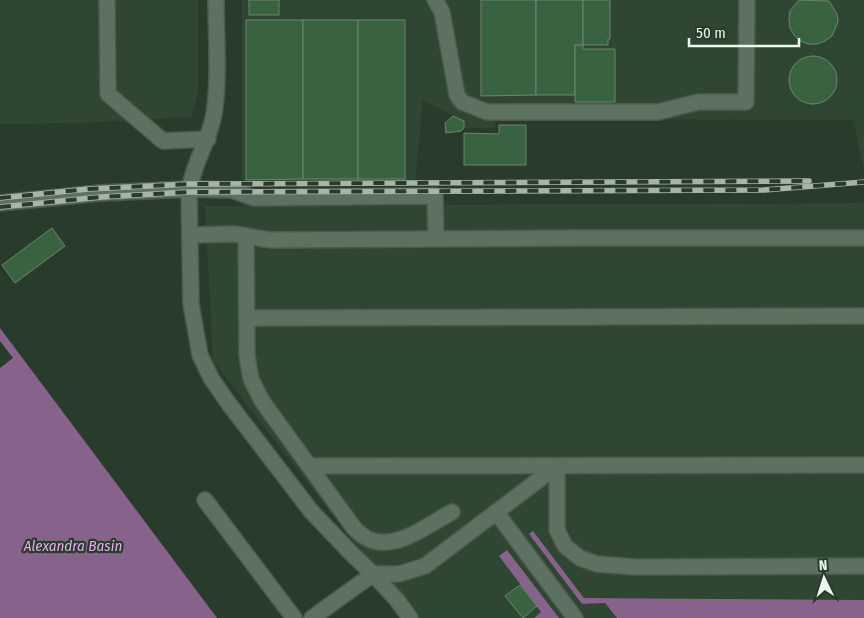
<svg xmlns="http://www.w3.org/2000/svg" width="864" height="618" viewBox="0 0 864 618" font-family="'Fira Sans Condensed',sans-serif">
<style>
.built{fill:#2f4732}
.water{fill:#87638b}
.building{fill:#396340;stroke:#708472}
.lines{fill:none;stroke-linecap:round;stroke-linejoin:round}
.minor-casing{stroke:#4a594c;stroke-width:18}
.minor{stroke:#5d7160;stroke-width:15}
.rail-casing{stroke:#a7b5a9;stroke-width:5.5}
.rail{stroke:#293b2b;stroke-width:4;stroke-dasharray:11;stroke-linecap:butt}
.labels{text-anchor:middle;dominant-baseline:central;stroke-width:4.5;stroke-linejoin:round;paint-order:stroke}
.water-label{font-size:15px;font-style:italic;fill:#e5adeb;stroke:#293b2b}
</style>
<rect width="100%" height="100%" fill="#293b2b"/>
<g class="built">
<path d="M0 0H198V92L192 117 77 123 0 124Z"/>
<path d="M242 0H864V170L853 120 496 119 495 128H464L463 121 423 100 415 180H242Z"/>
<path d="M864 203V600L584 598 533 531 582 604 605 603 617 618H559L507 550 499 557 542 612 534 618H413L213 361 205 206Z"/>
</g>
<g class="water">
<path d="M0 328 217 618H0V368L13 358 0 341Z"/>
<path d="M533 531 584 598 864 600V618H617L605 603 582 604 529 534Z"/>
<path d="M507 550 559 618H534L541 612 499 556Z"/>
</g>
<g class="building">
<rect x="249" y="0" width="30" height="15"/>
<path d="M481 0H536V95L481 96Z"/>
<path d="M536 0H583V45H575V95H536Z"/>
<path d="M583 0H610V39H608V45H583Z"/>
<path d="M799 0 829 1 837 14 838 22 832 36 825 41 817 44H808L800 41 794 35 790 28 789 19 790 11Z"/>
<path d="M246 20H303V179L246 180Z"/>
<rect x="303" y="20" width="55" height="159"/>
<rect x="358" y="20" width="47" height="159"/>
<path d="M575 45H583V49H615V102H575Z"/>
<circle cx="813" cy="80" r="24"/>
<path d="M453 116 464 121V128L461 131 446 133 445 123Z"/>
<path d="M499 125H526V165H464V133L499 134Z"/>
<path d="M52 228 65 246 15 283 2 265Z"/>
<path d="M520 585 537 606 523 618 505 596Z"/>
</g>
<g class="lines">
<defs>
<g id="minor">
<path d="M107 0 108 94 163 141 208 139"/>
<path d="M216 0C216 36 220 85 213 119 207 144 192 167 189 192L191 304 200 355 211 378 229 404 311 511 352 554 373 574 397 600 410 618"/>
<path d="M435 0 442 12 457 95 462 102 487 112H658L698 102H746L747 0"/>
<path d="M0 203 100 193 189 189 232 190 254 198 435 196 436 239"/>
<path d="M190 235 235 234 270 240 573 238H864"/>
<path d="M246 236 247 356 251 379 262 401 354 528C359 533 364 538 371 540 398 550 429 524 452 512"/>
<path d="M247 318 864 316"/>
<path d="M309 466 864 465"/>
<path d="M557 466V530L565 546 580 558 597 564 636 567 864 566"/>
<path d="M205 500 294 618"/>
<path d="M496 512 575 618"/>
<path d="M312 618 373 574H399L425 566 557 466"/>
</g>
</defs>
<use href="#minor" class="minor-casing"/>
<use href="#minor" class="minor"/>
<defs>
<g id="rail">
<path d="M0 198 88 189 190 184 809 181"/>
<path d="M0 207 101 197 189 192 764 190 864 182"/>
</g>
</defs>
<use href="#rail" class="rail-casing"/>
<use href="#rail" class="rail"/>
</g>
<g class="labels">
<g class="water-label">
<text x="73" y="546">Alexandra Basin</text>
</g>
</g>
<g transform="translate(824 578) rotate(356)" stroke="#293b2b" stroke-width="4" paint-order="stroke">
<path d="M0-4L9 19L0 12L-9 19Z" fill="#ebf6ec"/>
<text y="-8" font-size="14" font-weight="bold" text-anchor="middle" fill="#ebf6ec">N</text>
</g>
<path d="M689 38v8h110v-8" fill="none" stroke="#ebf6ec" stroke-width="2.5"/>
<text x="696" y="38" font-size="15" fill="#ebf6ec" stroke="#293b2b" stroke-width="4" paint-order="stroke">50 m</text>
</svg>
